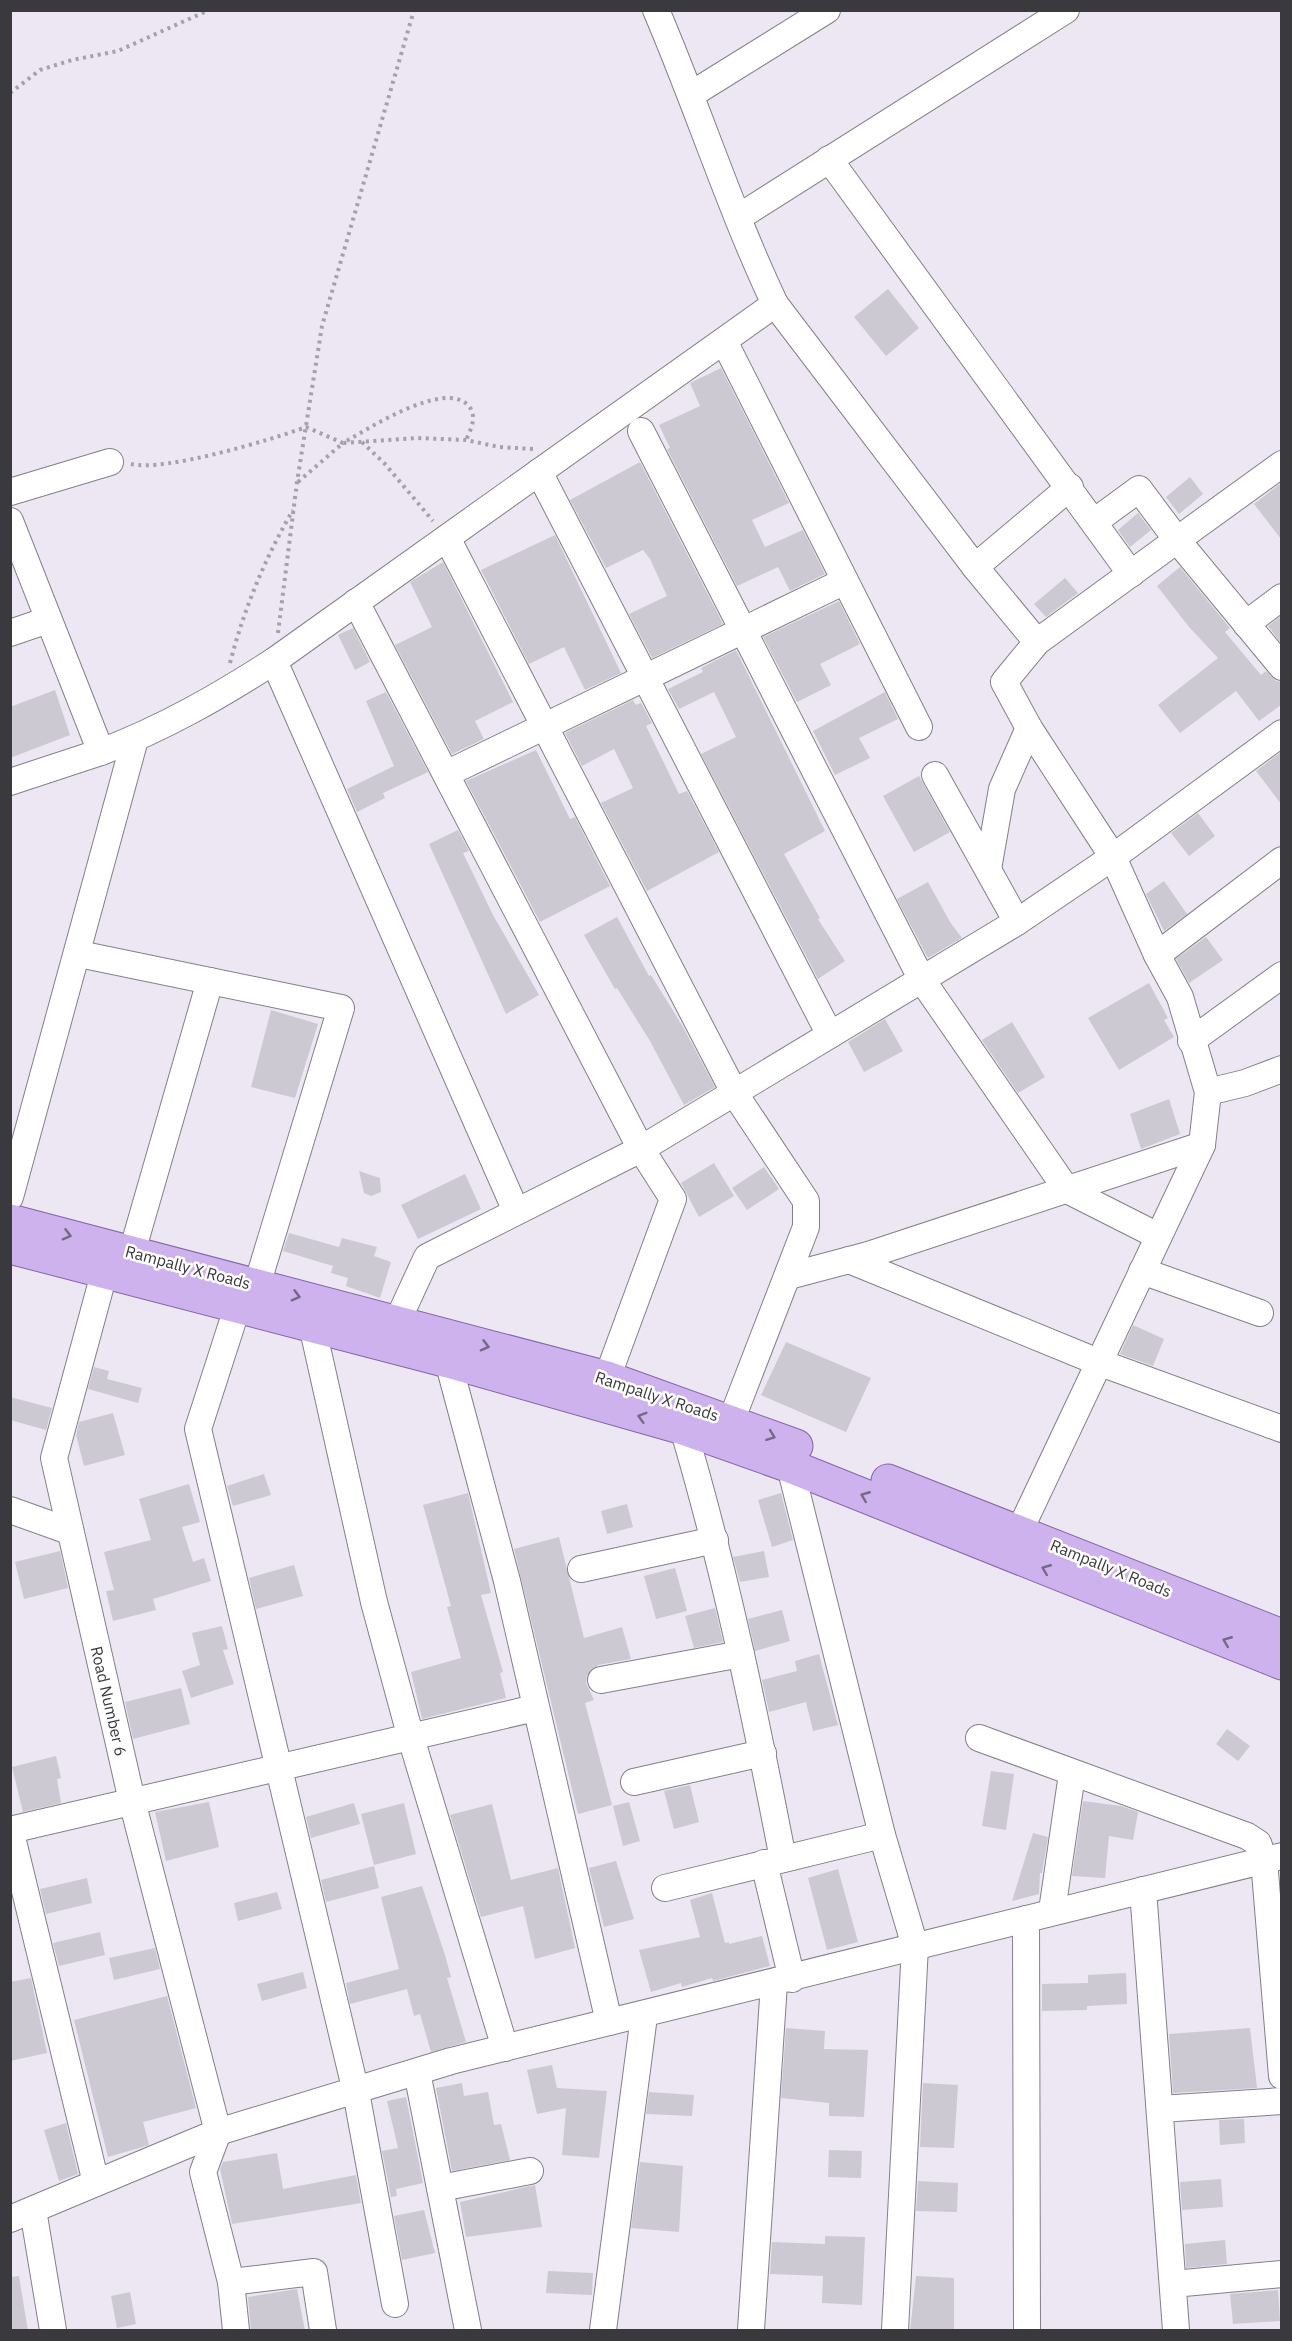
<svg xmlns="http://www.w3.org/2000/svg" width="1292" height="2341" viewBox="0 0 1292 2341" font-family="'IBM Plex Sans',sans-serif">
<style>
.building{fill:#cdc9d3}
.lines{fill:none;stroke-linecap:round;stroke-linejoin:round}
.minor-casing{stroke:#838089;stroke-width:28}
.major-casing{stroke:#8366a8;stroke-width:35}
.path{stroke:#a4a1a9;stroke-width:4;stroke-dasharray:3 4.5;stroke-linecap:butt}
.minor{stroke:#fff;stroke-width:26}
.major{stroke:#cdb2ed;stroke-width:33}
.oneway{stroke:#756983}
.labels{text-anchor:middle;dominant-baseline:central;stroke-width:5;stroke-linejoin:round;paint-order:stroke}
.street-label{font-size:16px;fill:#3a393d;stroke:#fff}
</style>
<rect width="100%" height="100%" fill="#ece7f2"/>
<g class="building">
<path d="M888 289 919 328 886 356 854 317Z"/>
<path d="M721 368 789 503 752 520 765 547 803 530 825 574 790 591 778 567 737 586 667 449 670 448 659 425 700 406 690 383Z"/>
<path d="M640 462 723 624 652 658 629 614 667 596 650 559 643 550 606 568 570 500Z"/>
<path d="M1190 477 1203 494 1179 514 1166 497Z"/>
<path d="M1281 483V539L1254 504Z"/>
<path d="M1138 513 1151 530 1130 547 1118 530Z"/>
<path d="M555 535 621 673 585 690 564 647 529 664 481 570Z"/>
<path d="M443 562 513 702 475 721 484 739 452 754 395 645 432 627 410 582Z"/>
<path d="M1180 567 1230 628 1225 632 1261 675 1266 671 1276 681 1281 682V705L1259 721 1236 691 1180 733 1158 705 1218 658 1189 627 1157 586Z"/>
<path d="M1065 578 1078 593 1046 617 1034 604Z"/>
<path d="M839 601 860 644 820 664 831 685 797 702 763 637Z"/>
<path d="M1281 616V643L1268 626Z"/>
<path d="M353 628 370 662 355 670 338 635Z"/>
<path d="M736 650 825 831 784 854 820 918 818 919 845 961 818 979 701 754 736 737 714 692 679 709 668 689 703 672 701 668Z"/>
<path d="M55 690 70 735 10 758V707Z"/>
<path d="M386 692 428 772 383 793 385 798 357 812 347 789 394 766 366 701Z"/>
<path d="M885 692 898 719 859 738 870 758 835 775 813 731Z"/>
<path d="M633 700 636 705 641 703 652 723 646 726 679 794 687 791 719 852 647 891 601 803 633 788 614 749 582 766 565 733Z"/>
<path d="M536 750 570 819 575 817 610 886 540 922 466 781Z"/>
<path d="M1281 752V804L1256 771Z"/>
<path d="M919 776 950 832 914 852 883 796Z"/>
<path d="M1198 813 1215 836 1189 856 1171 833Z"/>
<path d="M458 830 469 851 463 853 493 915 539 995 506 1014 429 844Z"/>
<path d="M1164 881 1187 914 1164 931 1146 894Z"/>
<path d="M928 882 950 922 962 938 928 958 897 899Z"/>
<path d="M617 917 649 976 651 975 683 1027 715 1087 684 1105 650 1041 617 988 615 989 584 935Z"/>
<path d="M1206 937 1223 960 1189 983 1176 959Z"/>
<path d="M1149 983 1168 1018 1164 1020 1174 1037 1119 1070 1088 1018Z"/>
<path d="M271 1010 318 1024 295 1098 251 1087Z"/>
<path d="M885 1019 903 1051 864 1072 848 1042Z"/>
<path d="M1012 1022 1045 1077 1018 1093 982 1040Z"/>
<path d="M1169 1099 1180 1134 1141 1149 1130 1114Z"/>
<path d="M714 1163 734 1196 699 1217 681 1183Z"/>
<path d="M764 1167 779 1189 747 1210 732 1188Z"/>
<path d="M359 1171 380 1178 381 1192 371 1196 364 1193Z"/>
<path d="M465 1174 481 1209 418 1239 401 1205Z"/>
<path d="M289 1233 339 1247 342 1238 377 1247 374 1256 391 1262 380 1298 346 1286 348 1278 331 1273 333 1266 283 1251Z"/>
<path d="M1133 1325 1164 1339 1153 1366 1120 1354Z"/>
<path d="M786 1342 871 1378 846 1432 761 1395Z"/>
<path d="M94 1367 109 1371 107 1379 142 1388 138 1403 88 1389Z"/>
<path d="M10 1397 52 1408 46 1430 10 1420Z"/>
<path d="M113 1413 125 1455 84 1466 76 1435 79 1422Z"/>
<path d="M264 1474 271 1495 233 1506 227 1486Z"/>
<path d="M189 1484 200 1522 182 1527 193 1562 204 1558 211 1581 153 1599 156 1610 113 1621 106 1591 114 1590 104 1552 151 1540 139 1499Z"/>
<path d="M468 1493 491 1593 481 1595 503 1672 500 1673 506 1698 422 1719 411 1672 461 1658 447 1607 451 1606 423 1505Z"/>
<path d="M781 1493 793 1540 772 1547 758 1500Z"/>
<path d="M627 1504 633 1527 607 1534 601 1511Z"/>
<path d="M559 1537 584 1638 622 1627 631 1659 598 1665 587 1676 586 1683 594 1700 585 1703 612 1805 578 1814 514 1549Z"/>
<path d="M60 1551 68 1588 24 1599 15 1562Z"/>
<path d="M764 1551 769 1577 740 1582 733 1557Z"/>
<path d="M294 1565 303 1596 256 1609 249 1578Z"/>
<path d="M675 1568 687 1611 656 1619 644 1576Z"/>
<path d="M715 1608 723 1642 694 1648 685 1616Z"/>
<path d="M782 1610 790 1641 755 1651 748 1619Z"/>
<path d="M222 1626 228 1649 223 1650 234 1684 191 1698 182 1671 200 1665 192 1633Z"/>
<path d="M819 1654 838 1725 813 1731 806 1702 769 1712 762 1680 797 1671 795 1661Z"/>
<path d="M181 1688 190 1724 133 1739 125 1702Z"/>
<path d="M1227 1729 1250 1746 1238 1761 1216 1744Z"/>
<path d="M56 1756 61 1778 57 1779 61 1803 23 1812 12 1767Z"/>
<path d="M991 1771 1014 1774 1006 1830 982 1826Z"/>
<path d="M690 1785 699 1822 674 1829 664 1791Z"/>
<path d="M1083 1801 1121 1806 1138 1812 1133 1840 1109 1836 1105 1878 1072 1876Z"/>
<path d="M209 1802 219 1847 166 1861 155 1812Z"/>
<path d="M629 1802 640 1841 623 1846 613 1806Z"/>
<path d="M354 1803 360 1824 311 1838 306 1817Z"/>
<path d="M404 1803 416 1854 374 1865 361 1814Z"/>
<path d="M492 1804 511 1880 558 1868 575 1948 535 1959 523 1906 481 1917 450 1815Z"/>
<path d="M1033 1833 1048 1837 1042 1873H1040L1039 1894 1012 1901Z"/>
<path d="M616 1861 634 1919 604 1927 589 1868Z"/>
<path d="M374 1866 379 1888 326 1902 321 1880Z"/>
<path d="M838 1869 858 1942 827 1950 808 1878Z"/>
<path d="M87 1878 92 1903 46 1914 40 1889Z"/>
<path d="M422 1886 445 1955 451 1977 447 1978 466 2042 431 2052 420 2014 414 2016 407 1989 350 2004 346 1983 399 1969 381 1897Z"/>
<path d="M277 1892 282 1909 238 1921 234 1903Z"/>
<path d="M712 1893 725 1943 729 1942V1944L762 1936 770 1966 713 1981 712 1978 682 1987 681 1983 651 1992 639 1950 700 1937 690 1900Z"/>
<path d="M100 1932 105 1955 59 1966 53 1943Z"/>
<path d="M155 1948 160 1969 114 1980 109 1958Z"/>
<path d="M303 1972 307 1988 262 2001 257 1984Z"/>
<path d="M1126 1973 1127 2004 1087 2006V2010L1042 2011V1984L1088 1983V1975Z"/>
<path d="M31 1978 47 2053 10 2061V1982Z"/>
<path d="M167 1996 196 2108 143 2122 149 2145 108 2157 74 2020Z"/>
<path d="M786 2028 825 2031 824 2049 868 2050 864 2117 829 2116V2103L781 2098Z"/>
<path d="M1250 2028 1257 2088 1173 2093 1169 2034Z"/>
<path d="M552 2065 557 2088 607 2091 599 2158 562 2155 566 2108 537 2114 527 2070Z"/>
<path d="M462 2083 464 2096 488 2092 494 2125 501 2124 510 2160 452 2171 436 2088Z"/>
<path d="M923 2083 958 2085 954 2148 920 2147Z"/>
<path d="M649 2092 694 2095 692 2116 646 2114Z"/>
<path d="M406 2097 423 2183 396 2189 397 2196 391 2197 382 2151 398 2148 387 2101Z"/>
<path d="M1244 2119 1245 2143 1220 2145 1219 2120Z"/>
<path d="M66 2123 78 2174 59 2181 44 2130Z"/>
<path d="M829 2150 862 2151 861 2178 828 2177Z"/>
<path d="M277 2153 283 2189 356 2175 361 2203 232 2224 220 2169 223 2162Z"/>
<path d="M640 2162 683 2166 679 2232 631 2228Z"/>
<path d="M1221 2179 1223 2207 1182 2210 1180 2182Z"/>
<path d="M918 2181 958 2183 957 2212 916 2211Z"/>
<path d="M535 2185 542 2227 466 2237 460 2202Z"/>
<path d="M424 2210 435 2253 402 2260 394 2216Z"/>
<path d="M825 2236 865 2237 862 2305 822 2303 823 2276 770 2274 772 2242 825 2244Z"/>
<path d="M1225 2240 1227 2264 1186 2268 1185 2244Z"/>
<path d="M548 2271 593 2273 592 2295 546 2293Z"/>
<path d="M19 2276 26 2319 28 2331H10V2277Z"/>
<path d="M916 2276 954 2278V2331H910Z"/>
<path d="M297 2289 305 2331H251L248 2297Z"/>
<path d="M1278 2290 1280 2321 1233 2324 1230 2294Z"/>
<path d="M130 2292 136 2324 117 2328 111 2296Z"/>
</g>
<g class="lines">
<defs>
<g id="minor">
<path d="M656 10C698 108 730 209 775 304L975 567 1037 642 1177 540 1282 667"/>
<path d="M692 94 827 10"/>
<path d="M829 159 1131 574"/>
<path d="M739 217 1066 10"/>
<path d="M724 341 919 727"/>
<path d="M641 431 922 980 1067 1190 1158 1236"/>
<path d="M539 472 830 1035"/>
<path d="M10 492 110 462"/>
<path d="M10 521 101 752C164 728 218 697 274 661L775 304"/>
<path d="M1094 522 1139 489 1177 540 1282 464"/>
<path d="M447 538 735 1094 806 1201V1227L731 1421"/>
<path d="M975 567 1070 487"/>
<path d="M356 602 641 1149 673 1199 607 1378"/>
<path d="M1246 624 1282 597"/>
<path d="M10 633 48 620"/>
<path d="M274 661 516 1211"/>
<path d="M446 774 845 581"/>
<path d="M935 775 1017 922"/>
<path d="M10 782 101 752"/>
<path d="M988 869 1002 789 1029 728"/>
<path d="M79 954 341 1008 257 1285"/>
<path d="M1157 955 1282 860"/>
<path d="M1191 1041 1282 975"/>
<path d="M1208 1092 1245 1083 1282 1069"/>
<path d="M10 1197 135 739"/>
<path d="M132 1252 210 981"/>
<path d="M849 1260 1098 1362 1282 1429"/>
<path d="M105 1270 54 1458 132 1801 218 2132 203 2172 231 2282 236 2330"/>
<path d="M1142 1271 1260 1313"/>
<path d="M789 1276 868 1255 1202 1145"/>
<path d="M238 1305 198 1429 356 2092 395 2304"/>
<path d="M397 1322 427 1257 641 1149 1017 922 1113 857 1282 733"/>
<path d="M312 1325 374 1602 411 1738 505 2048"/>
<path d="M448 1361 507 1581 609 2022"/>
<path d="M683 1428C725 1570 755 1714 783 1859"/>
<path d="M790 1466 882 1835 915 1946 895 2330"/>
<path d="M10 1510 69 1531"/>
<path d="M1019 1532 1202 1145 1208 1092 1180 997 1157 955 1113 857 1029 728 1004 682 1037 642"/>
<path d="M581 1569 715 1540"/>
<path d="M601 1680 741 1654"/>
<path d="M979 1738 1247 1836 1258 1843 1264 1860 1282 2076"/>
<path d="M634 1782 763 1753"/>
<path d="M10 1829 96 2183"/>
<path d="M10 1830 535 1708"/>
<path d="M764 1863 792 1979"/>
<path d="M665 1888 882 1835"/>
<path d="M1143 1890 1176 2330"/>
<path d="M1052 1911 1072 1774"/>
<path d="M1026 1919 1027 2330"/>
<path d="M417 2072 468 2330"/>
<path d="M1160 2109 1282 2101"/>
<path d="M440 2188 530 2171"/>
<path d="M33 2210 53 2330"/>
<path d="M10 2219 218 2132 451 2061 1282 1856"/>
<path d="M231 2282 314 2272 323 2330"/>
<path d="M1173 2284 1282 2274"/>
<path d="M603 2330 644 2016"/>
<path d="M751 2330 774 1983"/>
</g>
<g id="major">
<path d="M10 1221 607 1378 796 1446"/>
<path d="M10 1247 448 1361 683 1428 790 1466 1282 1663"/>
<path d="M888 1481 1282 1636"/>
</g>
</defs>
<use href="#minor" class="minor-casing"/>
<use href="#major" class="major-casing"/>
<g class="path">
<path d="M10 93 40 70 72 60 118 51 209 10"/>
<path d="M362 442 385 464 433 521"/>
<path d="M131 464C164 472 271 440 306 427L343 443C368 429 443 380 468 405 478 416 471 429 466 440"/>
<path d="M298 482 343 443 417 438 466 440 499 447 533 449"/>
<path d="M278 633 297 482 322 326 414 10"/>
<path d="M230 663C244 609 265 558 293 510"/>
</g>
<use href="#minor" class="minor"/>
<use href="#major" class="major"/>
</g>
<defs><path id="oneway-chevron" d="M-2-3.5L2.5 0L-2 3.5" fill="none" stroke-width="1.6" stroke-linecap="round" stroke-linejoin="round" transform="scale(1.5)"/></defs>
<g class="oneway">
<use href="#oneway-chevron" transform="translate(67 1235) rotate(15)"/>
<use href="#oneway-chevron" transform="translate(296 1296) rotate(15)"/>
<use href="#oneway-chevron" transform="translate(485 1346) rotate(15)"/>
<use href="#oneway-chevron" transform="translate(642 1417) rotate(-164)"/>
<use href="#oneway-chevron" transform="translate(771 1436) rotate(21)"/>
<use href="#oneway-chevron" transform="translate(865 1496) rotate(-158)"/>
<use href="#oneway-chevron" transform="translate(1046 1569) rotate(-158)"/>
<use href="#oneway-chevron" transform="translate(1227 1641) rotate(-158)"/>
</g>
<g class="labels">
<g class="street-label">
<text transform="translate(188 1267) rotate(15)">Rampally X Roads</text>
<text transform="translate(657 1396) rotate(18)">Rampally X Roads</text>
<text transform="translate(1111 1568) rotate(22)">Rampally X Roads</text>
<text transform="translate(109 1701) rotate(77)">Road Number 6</text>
</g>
</g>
<rect width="1292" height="2341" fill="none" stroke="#3a393d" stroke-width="24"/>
</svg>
